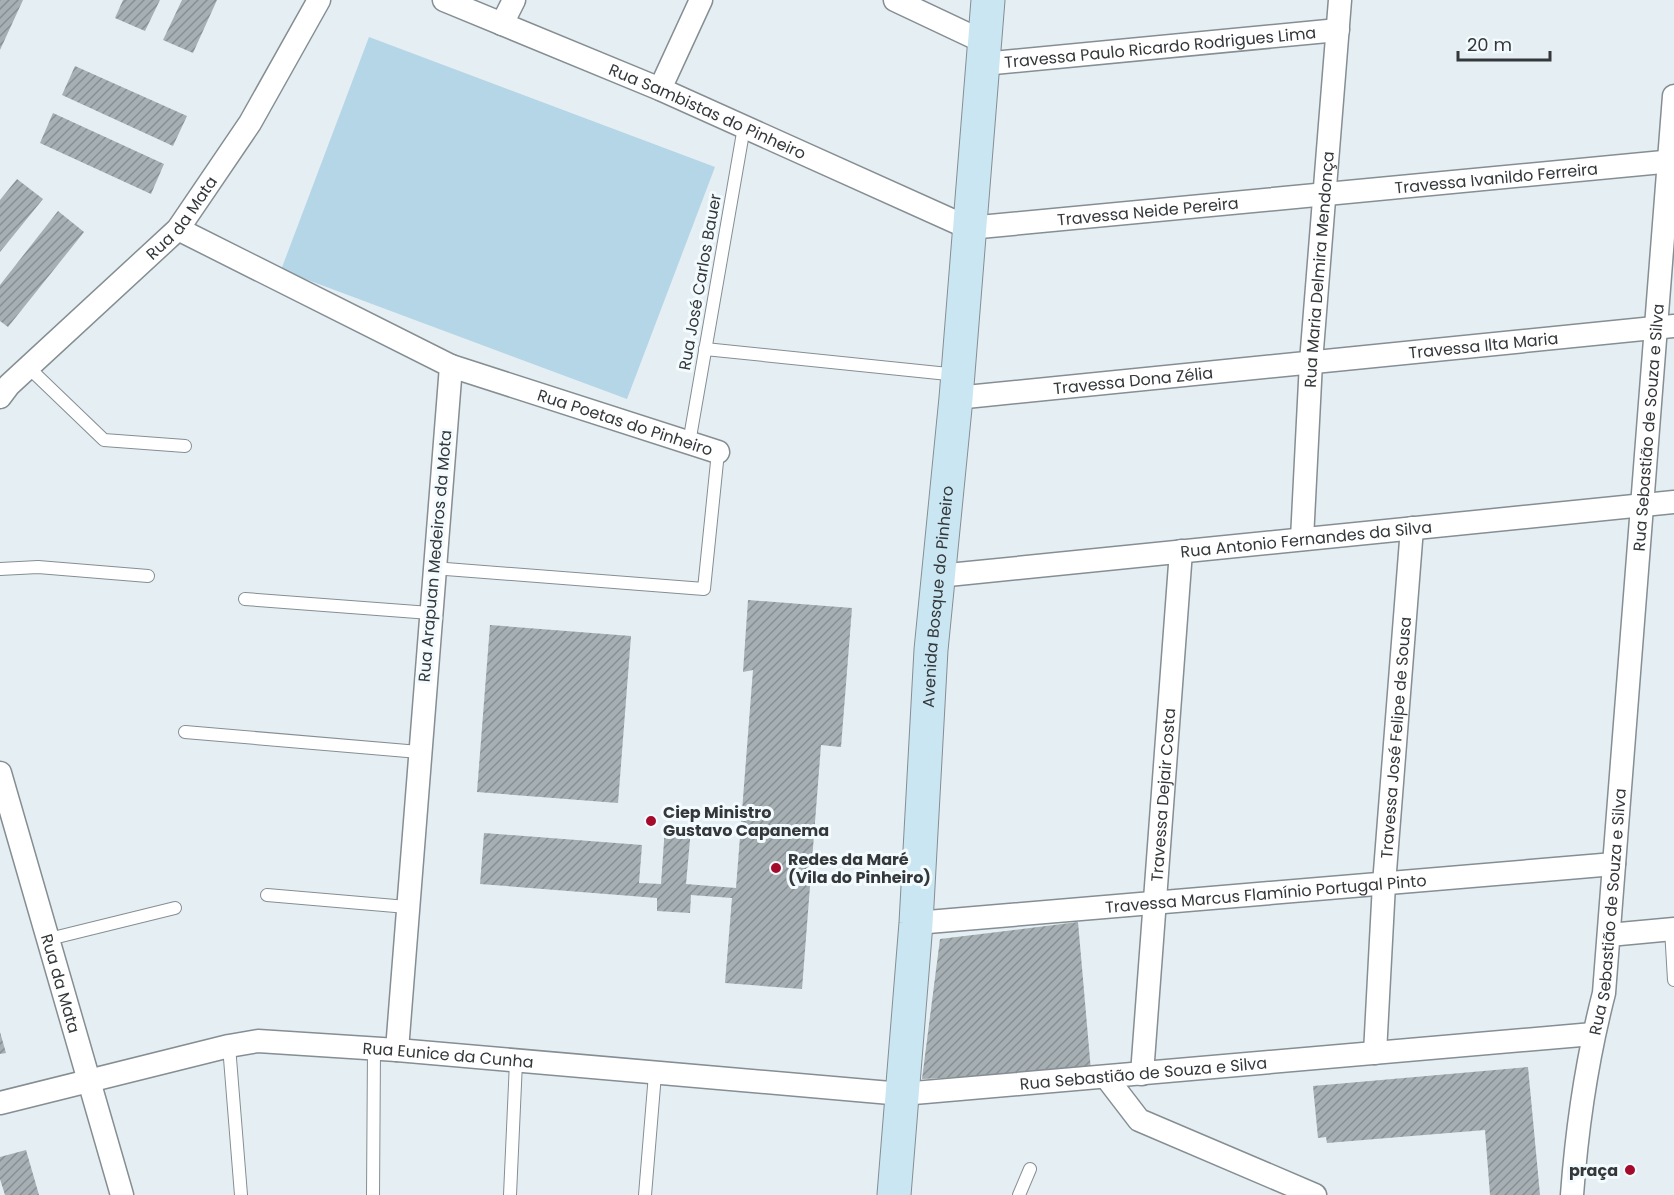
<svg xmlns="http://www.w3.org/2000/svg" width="1674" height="1195" viewBox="0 0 1674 1195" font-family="Poppins,sans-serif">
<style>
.grass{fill:#b4d6e7}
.building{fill:url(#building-hatch)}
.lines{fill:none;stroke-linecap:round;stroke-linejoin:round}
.lane-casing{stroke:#858e92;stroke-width:14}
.street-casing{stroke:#858e92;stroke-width:25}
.secondary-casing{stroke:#858e92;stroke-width:35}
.lane{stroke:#fff;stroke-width:12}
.street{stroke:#fff;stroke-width:22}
.secondary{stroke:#c9e6f2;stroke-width:33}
.poi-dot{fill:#a50a2b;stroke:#f3fbff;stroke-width:2}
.labels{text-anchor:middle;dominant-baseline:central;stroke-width:6;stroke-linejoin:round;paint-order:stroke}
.street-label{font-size:16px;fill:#34383a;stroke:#f3fbff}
.poi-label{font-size:16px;font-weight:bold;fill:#34383a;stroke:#f3fbff;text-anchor:start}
</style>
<defs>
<pattern id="building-hatch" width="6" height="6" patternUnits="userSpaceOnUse" patternTransform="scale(1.5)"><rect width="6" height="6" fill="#a6afb3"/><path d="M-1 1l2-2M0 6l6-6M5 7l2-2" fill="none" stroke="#888f93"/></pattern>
</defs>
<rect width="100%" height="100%" fill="#e5eef3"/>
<path class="grass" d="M369 37 715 167 627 399 281 270Z"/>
<g class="building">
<path d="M0 0H23L0 50Z"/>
<path d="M123 0H160L145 31 115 18Z"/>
<path d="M182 0H217L193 53 163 40Z"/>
<path d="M75 66 187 116 173 146 62 95Z"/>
<path d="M53 113 164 164 151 194 40 143Z"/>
<path d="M17 179 43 199 0 252V200Z"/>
<path d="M58 211 84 232 8 327 0 321V285Z"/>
<path d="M748 600 852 608 841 747 821 745 802 989 725 983 732 898 691 895 690 913 657 911V898L480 884 484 833 642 845 639 883 661 884 665 827 691 829 686 884 736 888 753 670 743 672Z"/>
<path d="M490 625 631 636 618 803 477 792Z"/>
<path d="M1078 922 1091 1071 922 1079 940 939Z"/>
<path d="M0 1032 6 1053 0 1054Z"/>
<path d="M1528 1067 1540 1195H1490L1485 1130 1327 1143 1326 1137 1318 1138 1313 1086Z"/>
<path d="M26 1150 39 1195H5L0 1179V1157Z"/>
</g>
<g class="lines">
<defs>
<g id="lane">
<path d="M705 349 958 375"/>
<path d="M28 367 104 440 185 446"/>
<path d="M689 443 744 127"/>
<path d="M433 568 704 589 718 452"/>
<path d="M0 569 38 567 148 576"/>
<path d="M245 599 430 613"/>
<path d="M185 732 419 752"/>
<path d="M267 895 407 907"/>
<path d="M1671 929 1674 980"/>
<path d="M49 939 175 908"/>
<path d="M229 1046 241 1195"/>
<path d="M373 1195 374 1049"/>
<path d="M510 1195 516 1062"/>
<path d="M645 1195 655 1074"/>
<path d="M1019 1195 1030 1169"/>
</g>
<g id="street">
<path id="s1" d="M444 0 660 89 969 228 1674 161"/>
<path d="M895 0 984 42"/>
<path d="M502 24 514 0"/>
<path id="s2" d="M983 64 1338 30"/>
<path d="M660 89 701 0"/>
<path d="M178 229 451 366 397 1050"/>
<path id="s3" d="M451 366 718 452"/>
<path id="s4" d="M0 397 9 385 178 229 250 123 319 0"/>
<path id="s5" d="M956 398 1674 326"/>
<path id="s6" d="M1302 539 1311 362 1340 0"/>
<path id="s7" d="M938 576 1674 502"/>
<path id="s8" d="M0 773 122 1195"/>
<path id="s9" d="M916 923 1614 864"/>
<path d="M1609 935 1674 929"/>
<path id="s10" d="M1375 1053 1384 884 1412 528"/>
<path id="s11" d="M1142 1074 1181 551"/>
<path d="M1106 1077 1139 1120 1315 1195"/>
<path id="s12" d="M0 1103 229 1046 258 1041 397 1050 902 1094 1593 1034"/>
<path id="s13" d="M1572 1195C1577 1127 1587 1059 1604 993L1674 96"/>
</g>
<g id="secondary">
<path id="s14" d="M894 1195 916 923 931 650 956 398 988 0"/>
</g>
</defs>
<use href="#lane" class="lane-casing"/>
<use href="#street" class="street-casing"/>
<use href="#secondary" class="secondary-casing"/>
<use href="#lane" class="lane"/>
<use href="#street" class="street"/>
<use href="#secondary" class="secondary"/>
</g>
<g class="poi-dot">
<circle cx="651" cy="821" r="6"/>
<circle cx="776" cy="868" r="6"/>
<circle cx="1630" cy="1170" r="6"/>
</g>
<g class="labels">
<g class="street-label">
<text stroke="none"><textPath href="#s2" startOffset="178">Travessa Paulo Ricardo Rodrigues Lima</textPath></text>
<text stroke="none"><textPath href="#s1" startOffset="286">Rua Sambistas do Pinheiro</textPath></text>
<text stroke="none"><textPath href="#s1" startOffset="1102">Travessa Ivanildo Ferreira</textPath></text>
<text stroke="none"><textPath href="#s1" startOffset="752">Travessa Neide Pereira</textPath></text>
<text stroke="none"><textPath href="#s4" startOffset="256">Rua da Mata</textPath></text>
<text stroke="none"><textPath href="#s6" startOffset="270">Rua Maria Delmira Mendonça</textPath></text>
<text transform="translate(700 282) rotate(-80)">Rua José Carlos Bauer</text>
<text stroke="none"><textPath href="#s5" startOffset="530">Travessa Ilta Maria</textPath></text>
<text stroke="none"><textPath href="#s5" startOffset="178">Travessa Dona Zélia</textPath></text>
<text stroke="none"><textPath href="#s3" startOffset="183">Rua Poetas do Pinheiro</textPath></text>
<text stroke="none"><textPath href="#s13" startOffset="772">Rua Sebastião de Souza e Silva</textPath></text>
<text stroke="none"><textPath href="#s7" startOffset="370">Rua Antonio Fernandes da Silva</textPath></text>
<text transform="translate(435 556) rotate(-85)">Rua Arapuan Medeiros da Mota</text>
<text stroke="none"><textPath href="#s14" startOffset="600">Avenida Bosque do Pinheiro</textPath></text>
<text stroke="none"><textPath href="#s10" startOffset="316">Travessa José Felipe de Sousa</textPath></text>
<text stroke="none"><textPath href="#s11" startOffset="280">Travessa Dejair Costa</textPath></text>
<text stroke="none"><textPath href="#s9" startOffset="351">Travessa Marcus Flamínio Portugal Pinto</textPath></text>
<text stroke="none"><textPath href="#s13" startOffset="286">Rua Sebastião de Souza e Silva</textPath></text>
<text stroke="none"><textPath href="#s8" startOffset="219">Rua da Mata</textPath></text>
<text stroke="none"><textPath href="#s12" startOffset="456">Rua Eunice da Cunha</textPath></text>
<text stroke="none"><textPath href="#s12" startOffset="1154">Rua Sebastião de Souza e Silva</textPath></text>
</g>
<g class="poi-label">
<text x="663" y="812">Ciep Ministro<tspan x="663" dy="18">Gustavo Capanema</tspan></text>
<text x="788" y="859">Redes da Maré<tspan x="788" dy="18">(Vila do Pinheiro)</tspan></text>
<text x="1618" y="1170" text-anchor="end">praça</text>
</g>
</g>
<path d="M1458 51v9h92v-9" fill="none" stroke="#34383a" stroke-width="3"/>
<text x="1467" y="51" font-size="18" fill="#34383a" stroke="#f3fbff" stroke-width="4.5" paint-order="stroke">20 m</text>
</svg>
